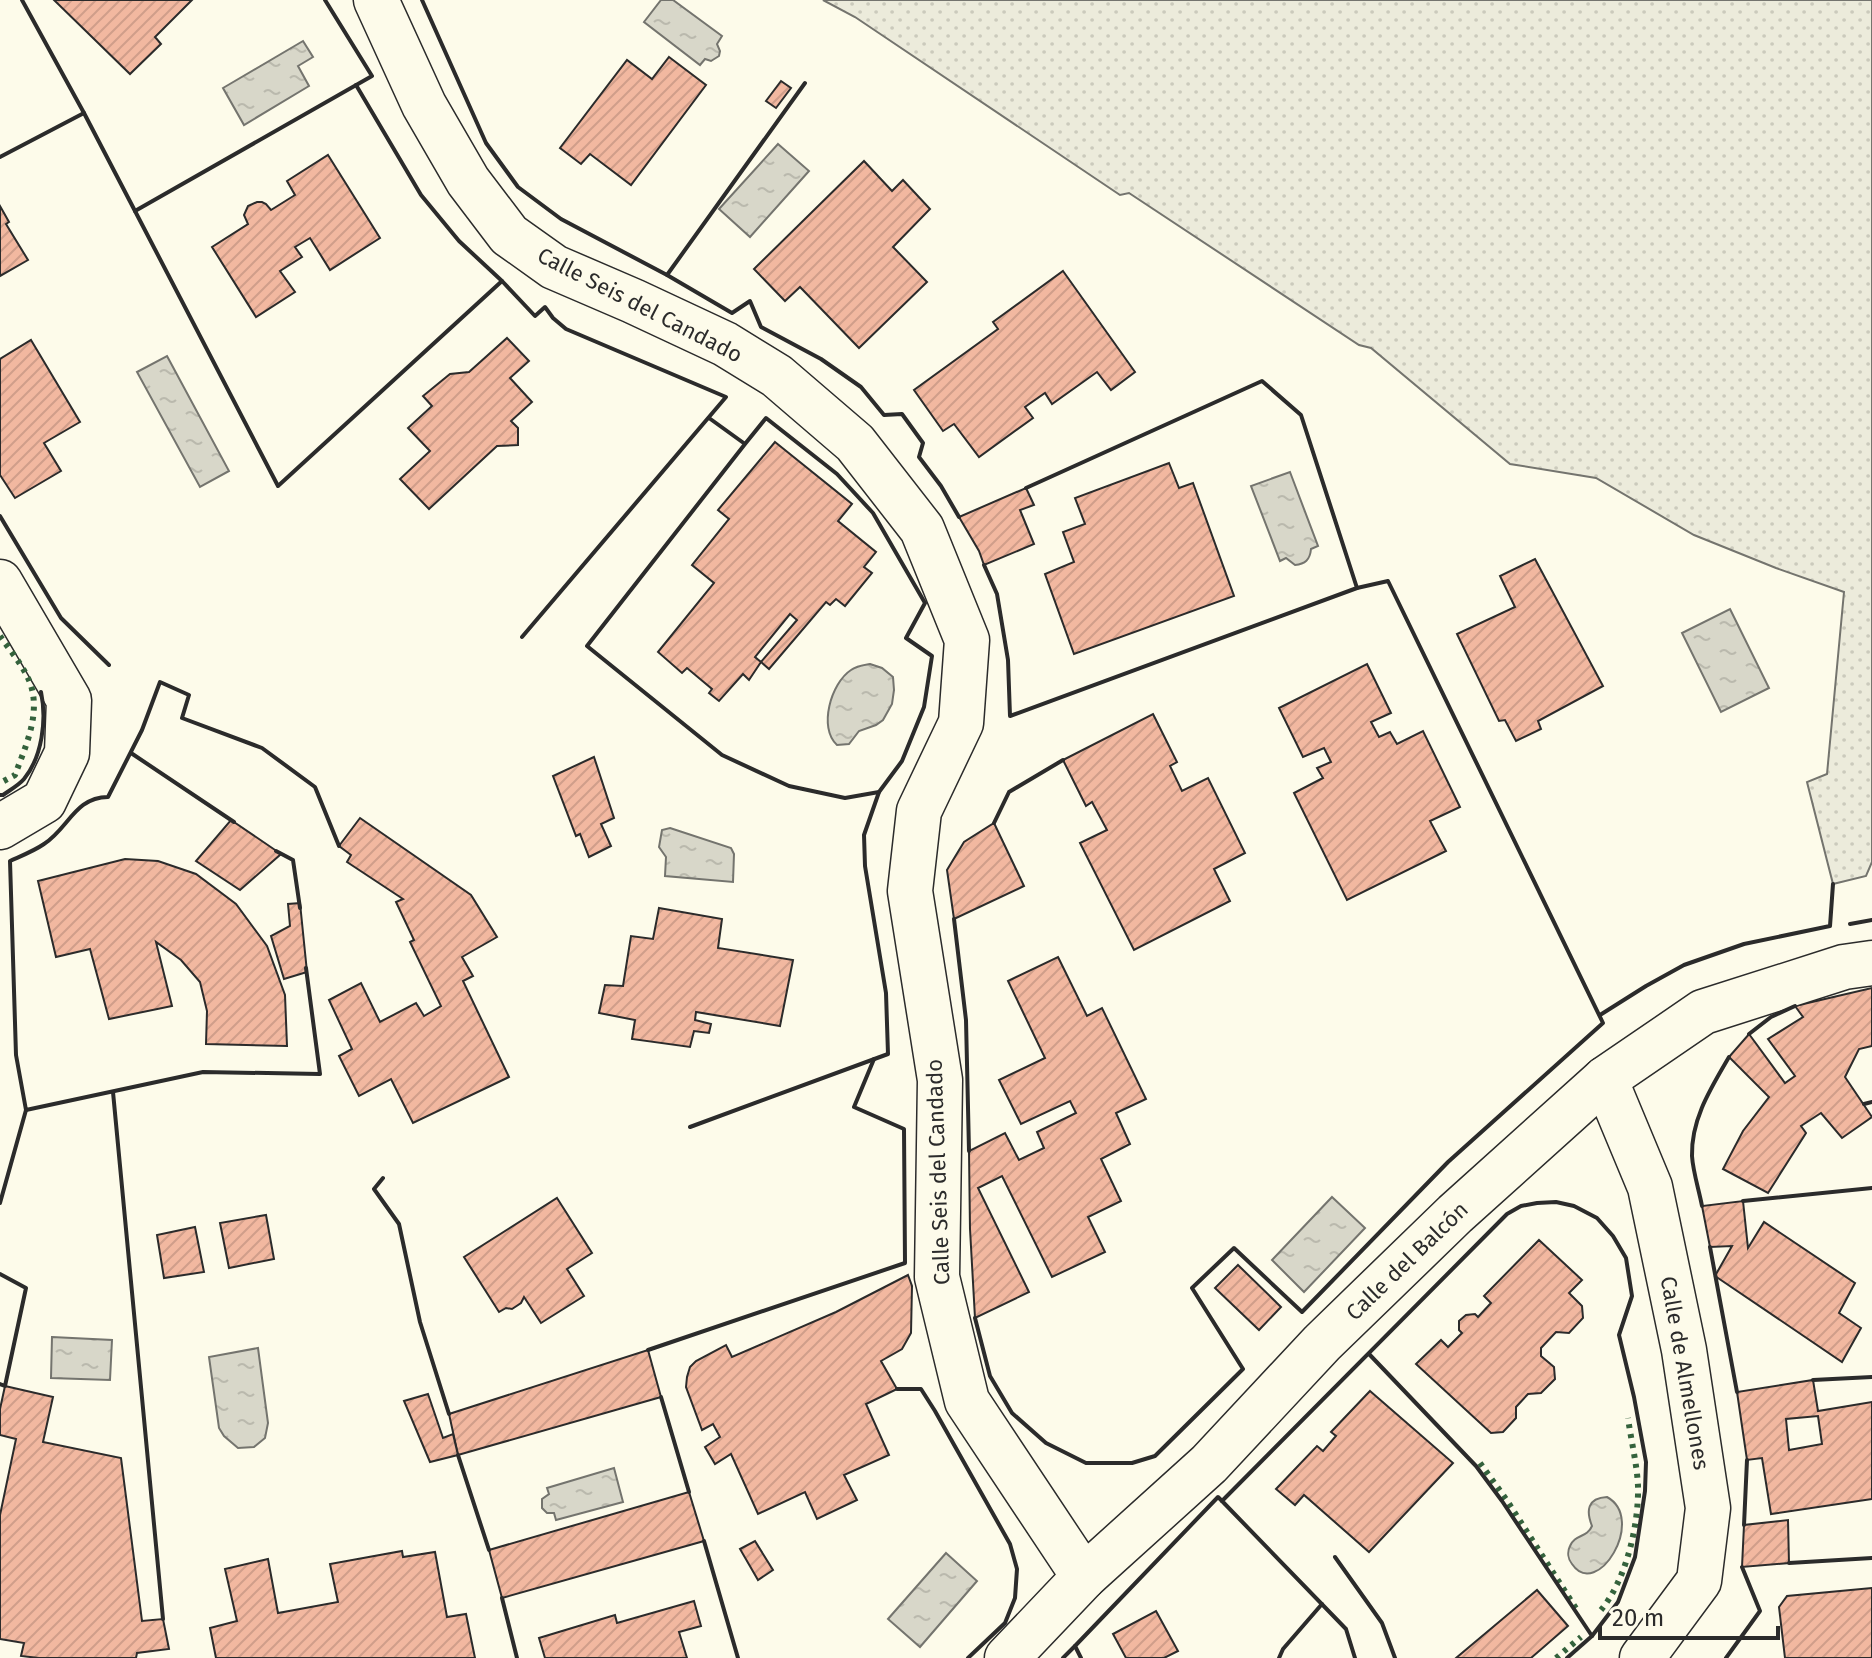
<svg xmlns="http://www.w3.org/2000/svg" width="1872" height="1658" viewBox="0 0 1872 1658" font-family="'Fira Sans',sans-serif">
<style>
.grass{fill:url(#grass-dots);stroke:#74746e;stroke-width:2}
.water{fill:url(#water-ripples);stroke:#74746e;stroke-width:2}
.building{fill:url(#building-hatch);stroke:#2b2b2b;stroke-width:2;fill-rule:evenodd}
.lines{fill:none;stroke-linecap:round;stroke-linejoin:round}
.street-casing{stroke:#2b2b2b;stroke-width:47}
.street{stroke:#fdfbea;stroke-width:44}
.hedge{stroke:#34623c;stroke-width:6;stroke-dasharray:4 6;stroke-linecap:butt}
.wall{stroke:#2b2b2b;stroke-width:4}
.labels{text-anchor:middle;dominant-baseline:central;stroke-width:6;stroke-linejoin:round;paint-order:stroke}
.street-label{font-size:22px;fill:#2b2b2b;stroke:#fdfbea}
</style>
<defs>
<pattern id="grass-dots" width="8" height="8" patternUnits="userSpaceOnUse" patternTransform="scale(2)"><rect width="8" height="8" fill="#ecebdb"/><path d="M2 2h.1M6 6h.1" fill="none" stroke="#cbcabc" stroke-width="1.8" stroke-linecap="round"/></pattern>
<pattern id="water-ripples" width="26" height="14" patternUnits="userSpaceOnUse" patternTransform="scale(2)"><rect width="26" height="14" fill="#d8d7c9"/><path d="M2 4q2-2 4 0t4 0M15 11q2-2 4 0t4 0" fill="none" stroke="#bab9ad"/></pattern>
<pattern id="building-hatch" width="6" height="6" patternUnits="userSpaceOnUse" patternTransform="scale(2)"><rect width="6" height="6" fill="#f2b8a0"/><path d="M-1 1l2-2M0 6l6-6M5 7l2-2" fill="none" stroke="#d09e8a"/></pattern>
</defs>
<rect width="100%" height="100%" fill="#fdfbea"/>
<path class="grass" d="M823 0H1872V862L1866 876 1833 884 1807 782 1827 774 1844 592 1776 568 1694 535 1596 478 1510 464 1371 348 1359 345 1129 193 1120 195 855 17Z"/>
<g class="water">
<path d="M661 0H673L722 36 717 44 720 51 719 56 711 61 705 59 700 65 644 22Z"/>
<path d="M303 41 313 57 298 66 309 86 244 125 223 88Z"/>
<path d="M778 144 809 171 750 237 719 209Z"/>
<path d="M167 356 229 471 200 487 137 372Z"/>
<path d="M1290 472 1318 546 1311 549C1310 560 1305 564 1295 565L1286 558 1280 561 1251 486Z"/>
<path d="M1730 609 1769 688 1721 712 1682 633Z"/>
<path d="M870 664 882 668 893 677 894 690 892 704 883 720 876 725 859 731 849 744 837 745C818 728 831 683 851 670 856 666 864 665 870 664Z"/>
<path d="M670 828 731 848 734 854 733 882 665 876 666 857 659 847 662 830Z"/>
<path d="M1332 1197 1365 1228 1304 1292 1272 1260Z"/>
<path d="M52 1337 112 1340 110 1380 51 1378Z"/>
<path d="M258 1348 268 1423 265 1438 254 1447 238 1448 224 1436 219 1428 209 1357Z"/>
<path d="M614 1468 623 1502 556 1520 554 1513H547L542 1508V1499L549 1494 547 1488Z"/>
<path d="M1607 1497C1647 1519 1597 1601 1572 1564 1568 1559 1567 1552 1570 1546 1575 1534 1587 1538 1592 1526 1586 1511 1587 1498 1607 1497Z"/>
<path d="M946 1553 977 1581 920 1647 888 1619Z"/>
</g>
<g class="building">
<path d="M54 0H192L155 37 161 44 130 74Z"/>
<path d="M669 57 706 85 631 185 590 154 581 164 560 148 627 60 652 79Z"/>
<path d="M781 81 791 88 776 108 766 101Z"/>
<path d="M328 155 380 238 330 270 310 238 295 247 302 257 280 271 295 292 256 317 212 247 248 224 244 215 248 206 257 202H262L266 204 271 210 295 195 287 181Z"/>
<path d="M864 161 892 191 903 180 930 209 893 247 927 282 859 348 800 287 785 301 754 269Z"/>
<path d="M0 206 9 222 6 224 28 260 0 276Z"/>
<path d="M1063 271 1135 372 1111 390 1097 372 1052 404 1045 393 1025 407 1033 418 979 457 954 424 943 431 914 390 998 329 993 322Z"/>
<path d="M507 338 529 361 510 378 532 402 511 421 518 428V445L497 446 429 509 400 479 430 451 408 428 432 406 423 396 450 374 469 372Z"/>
<path d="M31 340 80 422 44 443 61 471 15 498 0 475V359Z"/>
<path d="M775 442 852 504 838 521 876 552 864 567 872 573 845 606 836 599 830 605 826 602 769 669 761 662 749 680 743 674 719 701 709 693 712 689 687 668 682 673 658 652 714 583 692 565 729 519 718 510ZM790 614 797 620 761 662 755 657Z"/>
<path d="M1169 463 1179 488 1193 483 1234 596 1074 654 1045 574 1074 562 1063 532 1085 524 1075 498Z"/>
<path d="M1026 488 1034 505 1020 510 1034 544 984 565 979 551 959 517Z"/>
<path d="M1535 559 1603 686 1538 721 1541 729 1516 741 1505 720 1499 721 1457 634 1515 607 1500 576Z"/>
<path d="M1367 664 1391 713 1371 722 1379 737 1390 732 1397 744 1423 731 1460 807 1430 821 1446 851 1347 900 1294 793 1323 778 1317 768 1331 762 1324 748 1303 757 1279 708Z"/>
<path d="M1153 714 1177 762 1170 766 1182 791 1208 778 1245 853 1214 869 1230 901 1134 950 1080 843 1107 830 1092 802 1086 806 1063 760Z"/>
<path d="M594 757 614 818 601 824 611 846 589 857 580 834 576 836 553 776Z"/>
<path d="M360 818 471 895 497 937 462 957 473 976 463 981 509 1077 413 1123 391 1079 359 1096 339 1056 352 1049 329 1000 361 983 380 1022 416 1003 424 1016 441 1006 410 942 414 940 396 902 403 899 347 862 351 855 339 846Z"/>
<path d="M231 820 281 854 240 890 196 861Z"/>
<path d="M994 823 1024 886 954 919 947 870 964 842Z"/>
<path d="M125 859 158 861 196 874 236 904 267 946 285 995 287 1046 206 1044 207 1011 200 982 181 960 156 942 172 1006 109 1019 90 949 56 957 38 881Z"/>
<path d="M300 903 307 972 284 979 271 936 290 926 288 904Z"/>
<path d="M659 908 722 919 718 948 793 960 780 1026 696 1012 695 1020 711 1024 709 1033 694 1031 690 1047 632 1039 635 1020 599 1013 605 985 623 986 631 936 653 939Z"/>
<path d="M1058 957 1087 1016 1102 1008 1146 1099 1116 1113 1130 1144 1101 1159 1121 1201 1088 1217 1105 1252 1052 1277 1002 1176 978 1188 1029 1292 975 1318 970 1229 969 1151 1005 1133 1019 1160 1044 1148 1037 1132 1076 1113 1070 1101 1021 1124 999 1080 1045 1058 1008 981Z"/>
<path d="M1872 988V1046L1859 1049 1845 1077 1872 1117 1842 1138 1821 1113 1801 1126 1806 1133 1768 1193 1723 1169 1743 1131 1769 1097 1729 1057 1749 1034 1785 1083 1795 1076 1768 1039 1803 1017 1795 1006Z"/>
<path d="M557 1198 592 1253 567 1269 584 1296 541 1323 524 1297 521 1303 512 1309 506 1308 499 1312 464 1257Z"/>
<path d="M1743 1201 1748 1248 1764 1222 1855 1283 1839 1313 1861 1328 1842 1362 1715 1276 1732 1246 1710 1247 1702 1206Z"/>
<path d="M266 1215 274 1259 229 1268 220 1223Z"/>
<path d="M195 1227 204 1272 164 1278 157 1235Z"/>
<path d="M1539 1240 1582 1280 1569 1293 1582 1306 1583 1318 1569 1333 1556 1332 1541 1348V1356L1554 1367 1555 1379 1541 1393 1528 1394 1516 1407V1418L1503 1432 1491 1433 1416 1364 1441 1340 1448 1347 1462 1333 1459 1330V1321L1466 1315 1475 1314 1478 1317 1491 1303 1484 1296Z"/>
<path d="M1238 1265 1281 1307 1259 1330 1215 1288Z"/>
<path d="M908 1275 912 1286 911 1333 902 1349 881 1361 897 1389 866 1404 889 1455 844 1475 857 1500 817 1519 805 1492 758 1514 731 1454 715 1464 705 1447 720 1437 713 1424 702 1430 686 1387 687 1377 690 1367 696 1361 726 1345 732 1357 836 1312Z"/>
<path d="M648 1350 661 1397 458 1455 449 1414Z"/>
<path d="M1813 1380 1818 1411 1872 1402V1499L1771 1514 1762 1458 1747 1460 1737 1392ZM1818 1416 1822 1444 1789 1450 1786 1419Z"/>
<path d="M5 1386 53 1397 43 1442 121 1458 142 1621 163 1619 169 1649 137 1653 136 1658H39L21 1656 24 1643 0 1639V1515L16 1439 0 1435V1409Z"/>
<path d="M1370 1391 1453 1463 1369 1552 1304 1495 1295 1505 1276 1489 1317 1446 1323 1451 1336 1436 1331 1432Z"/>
<path d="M428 1394 443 1438 453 1434 458 1455 430 1462 404 1401Z"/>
<path d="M689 1492 704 1541 502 1598 489 1550Z"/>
<path d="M1788 1520 1789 1563 1742 1567 1744 1525Z"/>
<path d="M755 1541 773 1570 758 1580 740 1549Z"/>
<path d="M402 1551 403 1557 435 1552 447 1617 466 1614 475 1658H216L210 1628 237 1621 225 1569 268 1559 278 1613 338 1602 330 1564Z"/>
<path d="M1872 1588V1658H1785L1779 1607 1787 1596Z"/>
<path d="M1537 1590 1568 1626 1531 1658H1456Z"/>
<path d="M694 1601 701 1626 679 1632 687 1658H545L539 1638 615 1615 617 1623Z"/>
<path d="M1156 1611 1178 1651 1164 1658H1126L1113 1634Z"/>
</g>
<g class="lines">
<defs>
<g id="street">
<path d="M376 0 424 105 468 181 509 235 554 267 633 301 725 344 777 376 855 443 922 529 967 640 961 723 919 811 910 891 940 1080 937 1277 967 1401 1084 1577"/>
<path d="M0 582 69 700 67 753 44 801 0 827"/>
<path d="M1605 1079 1650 1187 1684 1350 1708 1508 1699 1581 1642 1658"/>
<path d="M1007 1658 1084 1577 1209 1464 1322 1343 1455 1214 1605 1079 1703 1012 1844 967 1872 963"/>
</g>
</defs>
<use href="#street" class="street-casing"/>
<use href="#street" class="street"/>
<g class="hedge">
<path d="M0 636C9 649 21 663 28 678 43 710 26 745 15 775L0 783"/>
<path d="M1480 1463 1506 1499 1577 1610"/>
<path d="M1601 1610C1626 1580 1639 1525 1638 1486 1637 1464 1631 1440 1628 1418"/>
<path d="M1556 1658 1581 1637"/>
</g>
<g class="wall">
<path d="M422 0 486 143 518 187 561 219 667 275"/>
<path d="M805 83 667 275 732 313 750 301 761 327 821 359 861 387 884 415 902 414 923 443 919 457 941 486 959 517"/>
<path d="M84 113 135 211 372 76 325 0"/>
<path d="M0 157 84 113 22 0"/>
<path d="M135 211 278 486 502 281 459 241 421 195 356 85"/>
<path d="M502 281 535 316 545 307 553 318 566 329 726 397 522 637"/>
<path d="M709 418 745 444 766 418 837 474 873 513 925 603 906 638 932 656 924 707 902 761 879 792 845 798 789 786 722 755 587 646 745 444"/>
<path d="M0 516 61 618 109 665"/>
<path d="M984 565 997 594 1008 660 1010 716 1357 588 1301 415 1262 381 1026 488"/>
<path d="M131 753 234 822"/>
<path d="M0 795H3C10 790 19 785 24 779 42 757 47 720 41 692"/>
<path d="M994 823 1009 792 1063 760"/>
<path d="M276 851 293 860 300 908"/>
<path d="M954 919 966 1020 969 1151"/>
<path d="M1850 924 1872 920"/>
<path d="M306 968 320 1074 203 1072 26 1110 16 1055 10 861C21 856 34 851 44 844 68 829 75 797 108 797L142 730 160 682 189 695 182 718 262 748 315 787 339 846"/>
<path d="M1600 1015 1646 986 1684 965 1744 944 1830 926 1833 884"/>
<path d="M1749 1034 1771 1017 1795 1006"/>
<path d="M113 1092 163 1619"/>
<path d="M1864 1104 1872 1102"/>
<path d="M690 1127 888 1054 886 993 865 866 864 835 879 792"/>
<path d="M383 1178 374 1189 399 1224 420 1322 449 1414"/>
<path d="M1743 1201 1872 1188"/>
<path d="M0 1203 26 1110"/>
<path d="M1702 1206C1699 1190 1693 1172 1692 1156 1691 1119 1711 1088 1729 1057"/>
<path d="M1710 1247 1737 1392"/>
<path d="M0 1274 26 1288 5 1386 0 1384"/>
<path d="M975 1318 990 1376 1012 1413 1046 1443 1086 1463H1132L1155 1456 1243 1369 1192 1288 1234 1248 1302 1312 1448 1162 1603 1023 1388 581 1357 588"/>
<path d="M648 1350 905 1263 904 1129 854 1107 874 1059"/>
<path d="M1813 1380 1872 1377"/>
<path d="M897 1389H921L935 1411 1010 1544 1017 1569 1015 1598 1005 1623 968 1658"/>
<path d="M661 1397 689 1492"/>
<path d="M458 1455 489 1550"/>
<path d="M1744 1525 1747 1460"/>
<path d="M704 1541 738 1658"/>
<path d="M1335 1557 1382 1623 1395 1658"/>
<path d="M1789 1563 1872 1558"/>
<path d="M502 1598 517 1658"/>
<path d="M1063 1658 1075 1646"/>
<path d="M1081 1658 1075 1646 1218 1497 1222 1501"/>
<path d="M1279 1658 1283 1649 1322 1604"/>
<path d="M1355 1658 1346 1629 1222 1501 1507 1214 1521 1206 1537 1203 1556 1202 1574 1206 1597 1218 1613 1236 1626 1258 1632 1296 1619 1335 1634 1397 1646 1462 1645 1491 1635 1557 1618 1602 1592 1636 1502 1501 1476 1466 1369 1354"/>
<path d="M1567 1658 1592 1636"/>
<path d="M1726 1658 1760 1611 1742 1567"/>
</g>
</g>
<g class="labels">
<g class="street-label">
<text transform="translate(640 305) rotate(27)">Calle Seis del Candado</text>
<text transform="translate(938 1172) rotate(-92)">Calle Seis del Candado</text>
<text transform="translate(1407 1261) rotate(-44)">Calle del Balcón</text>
<text transform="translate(1685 1373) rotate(80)">Calle de Almellones</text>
</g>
</g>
<path d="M1600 1626v12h178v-12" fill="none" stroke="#2b2b2b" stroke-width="4"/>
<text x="1612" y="1626" font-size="24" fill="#2b2b2b" stroke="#fdfbea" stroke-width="6" paint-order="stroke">20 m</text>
</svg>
